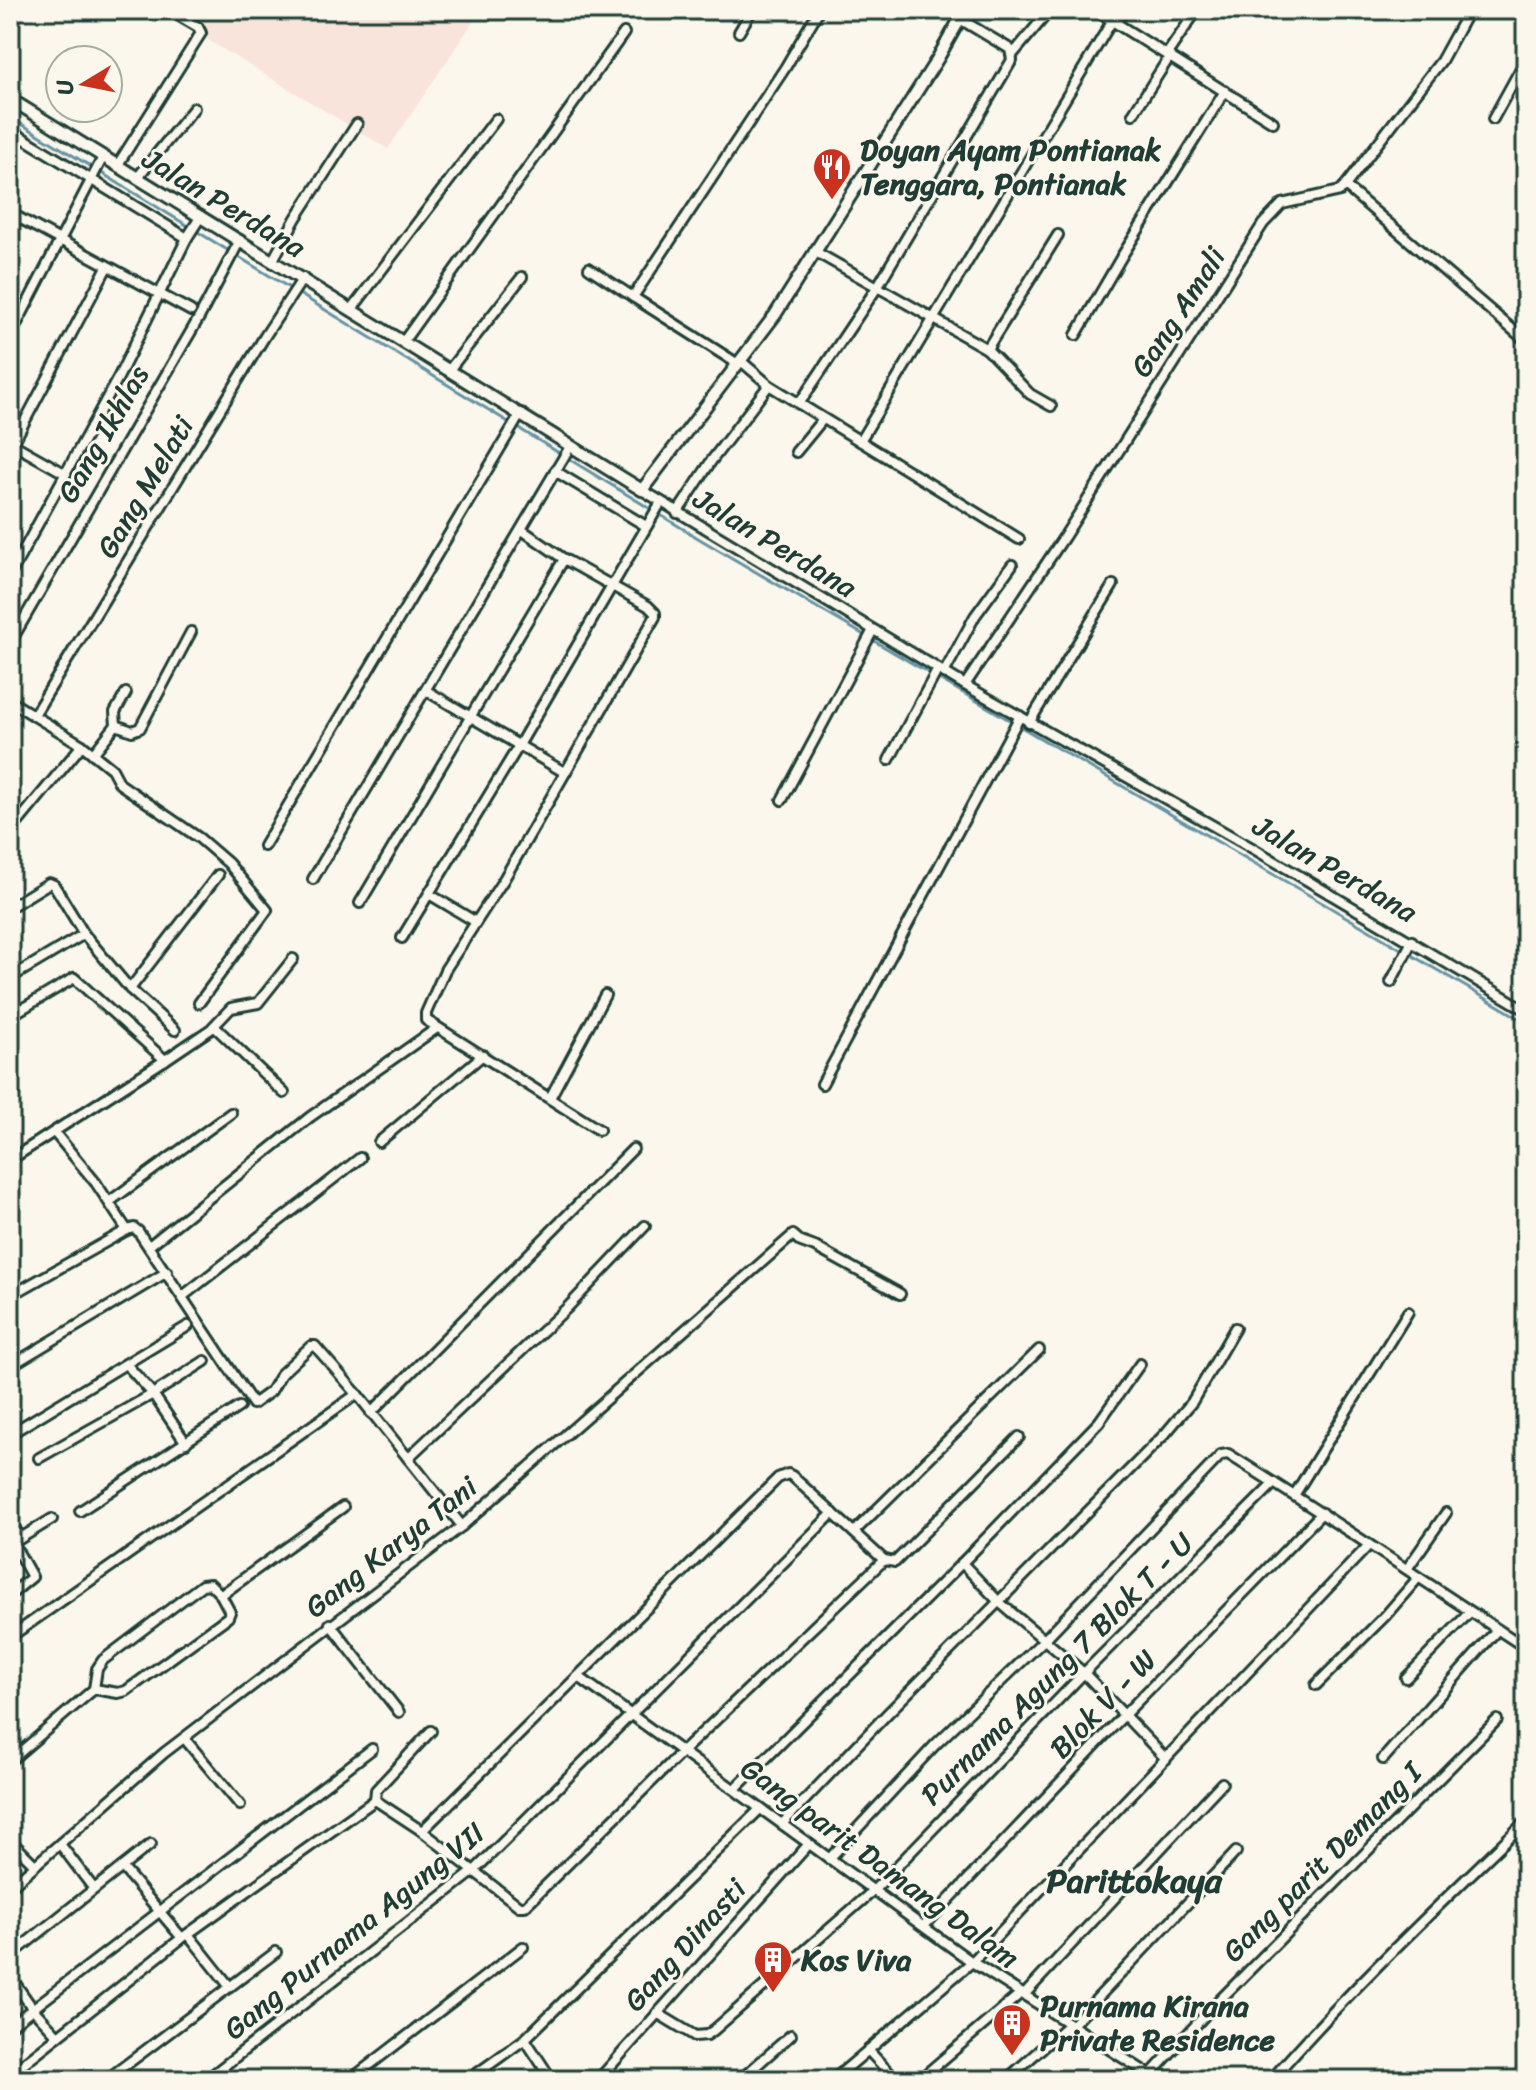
<svg xmlns="http://www.w3.org/2000/svg" width="1536" height="2090" viewBox="0 0 1536 2090" font-family="Sriracha,sans-serif">
<style>
.built{fill:#f9e4dc}
.lines{fill:none;stroke-linecap:round;stroke-linejoin:round}
.stream{stroke:#6593a6;stroke-width:3}
.minor-casing{stroke:#1f3d34;stroke-width:14}
.tertiary-casing{stroke:#1f3d34;stroke-width:16}
.minor{stroke:#fbf7ec;stroke-width:8}
.tertiary{stroke:#fbf7ec;stroke-width:10}
.labels{text-anchor:middle;dominant-baseline:central;stroke-width:6;stroke-linejoin:round;paint-order:stroke}
.poi-label{font-size:30px;font-weight:bold;fill:#1f3d34;stroke:#fbf7ec;text-anchor:start}
.street-label{font-size:30px;fill:#1f3d34;stroke:#fbf7ec}
.quarter-label{font-size:34px;font-weight:bold;fill:#1f3d34;stroke:#fbf7ec}
</style>
<rect width="100%" height="100%" fill="#fbf7ec"/>
<filter id="ink" filterUnits="userSpaceOnUse"><feTurbulence type="fractalNoise" baseFrequency=".0125" numOctaves="2"/><feDisplacementMap in="SourceGraphic" scale="16" xChannelSelector="R" yChannelSelector="G"/><feConvolveMatrix kernelMatrix="1 2 1 2 8 2 1 2 1" color-interpolation-filters="sRGB"/></filter>
<g filter="url(#ink)">
<path class="built" d="M158 10H481L388 149Z"/>
<g class="lines">
<path class="stream" d="M10 117 703 541 1526 1022"/>
<defs>
<g id="minor">
<path d="M1095 10 1273 122"/>
<path d="M1116 23 1124 10"/>
<path d="M739 32 752 10"/>
<path d="M1013 54 1050 10"/>
<path d="M1167 54 1197 10"/>
<path d="M1133 114 1170 56"/>
<path d="M1493 119 1526 59"/>
<path d="M10 130 187 238 119 376 10 575"/>
<path d="M117 166 201 33 198 27 169 10"/>
<path d="M137 178 194 108"/>
<path d="M1345 186 1526 341"/>
<path d="M10 213 191 311"/>
<path d="M187 238 201 216"/>
<path d="M814 251 987 349 1058 235"/>
<path d="M273 260 296 218 357 124"/>
<path d="M589 268 633 297"/>
<path d="M352 309 496 119"/>
<path d="M1076 335 1122 256 1225 91"/>
<path d="M10 337 103 157"/>
<path d="M403 342 624 33"/>
<path d="M987 349 1030 394 1051 406"/>
<path d="M741 361 769 385 860 441 1112 21"/>
<path d="M738 364 633 297 785 68 819 10"/>
<path d="M449 370 522 277"/>
<path d="M799 404 876 289 1012 60 1010 49 945 10"/>
<path d="M860 441 1019 539"/>
<path d="M11 443 66 474"/>
<path d="M10 449 107 267"/>
<path d="M796 452 823 419"/>
<path d="M555 471 646 526"/>
<path d="M642 490 970 688 1254 849 1526 1010"/>
<path d="M677 513 712 460 769 385"/>
<path d="M522 530 564 559 648 606 655 613V617L504 879 445 970 426 1013V1020L599 1130"/>
<path d="M10 643 200 316 240 240"/>
<path d="M944 673 975 616 1012 565"/>
<path d="M965 685 1064 537 1263 224 1282 204 1340 191 1345 186 1441 61 1469 10"/>
<path d="M427 691 564 772"/>
<path d="M10 701 82 745 112 769 120 784 199 838 228 863 267 910 199 1003"/>
<path d="M34 715 265 336 303 278"/>
<path d="M1029 723 1113 585"/>
<path d="M116 725 132 731 140 728 191 632"/>
<path d="M93 754 116 725 115 712 126 693"/>
<path d="M889 760 938 669"/>
<path d="M782 800 873 630"/>
<path d="M10 832 82 745"/>
<path d="M264 846 521 413"/>
<path d="M313 879 571 445"/>
<path d="M429 894 476 922"/>
<path d="M360 903 564 559"/>
<path d="M10 907 49 883 54 885 84 934 130 989 175 1030"/>
<path d="M402 938 518 747 661 502"/>
<path d="M10 978 84 934"/>
<path d="M1391 982 1412 941"/>
<path d="M130 989 218 875"/>
<path d="M10 1016 74 978 165 1060"/>
<path d="M214 1026 284 1093"/>
<path d="M822 1084 1020 716"/>
<path d="M550 1098 605 995"/>
<path d="M54 1132 96 1183 127 1230 134 1228 138 1231 253 1404 271 1391 281 1374 311 1346H315L357 1394 462 1526"/>
<path d="M379 1142 483 1055"/>
<path d="M10 1160 165 1060 211 1029 231 1008 258 1003 293 959"/>
<path d="M109 1202 231 1113"/>
<path d="M149 1246 310 1117 437 1028"/>
<path d="M10 1296 127 1230"/>
<path d="M183 1296 360 1158"/>
<path d="M126 1364 153 1394 186 1443"/>
<path d="M1140 1364 1099 1422 962 1563 999 1602 1084 1673 1166 1759"/>
<path d="M10 1366 167 1272"/>
<path d="M371 1413 633 1149"/>
<path d="M10 1434 188 1326"/>
<path d="M39 1458 153 1394 205 1361"/>
<path d="M408 1458 567 1308 645 1226"/>
<path d="M1295 1494 1408 1312"/>
<path d="M80 1511 239 1407"/>
<path d="M10 1522 21 1538"/>
<path d="M854 1532 1039 1350"/>
<path d="M11 1544 52 1519"/>
<path d="M1407 1569 1446 1513"/>
<path d="M10 1595 32 1577 13 1543"/>
<path d="M330 1624 399 1712"/>
<path d="M10 1637 357 1394"/>
<path d="M579 1677 972 1962 1158 2080"/>
<path d="M1406 1678 1470 1612"/>
<path d="M1316 1685 1386 1615 1418 1578"/>
<path d="M94 1689 118 1693 126 1691 228 1617 230 1612 221 1595"/>
<path d="M184 1738 240 1805"/>
<path d="M1383 1759 1497 1630"/>
<path d="M10 1761 94 1689 97 1669 103 1660 202 1585 210 1584 221 1595 343 1507"/>
<path d="M735 1789 962 1563"/>
<path d="M375 1800 422 1831 519 1906H525L683 1751 884 1560 895 1562 1019 1437"/>
<path d="M375 1800 376 1790 431 1731"/>
<path d="M782 1824 888 1713 1165 1434 1192 1402 1235 1328"/>
<path d="M422 1831 778 1478 788 1474 792 1476 884 1560"/>
<path d="M10 1840 35 1865"/>
<path d="M60 1844 94 1889"/>
<path d="M829 1859 935 1745 1045 1639 1221 1455 1228 1454C1329 1517 1427 1583 1526 1648"/>
<path d="M122 1867 182 1938"/>
<path d="M10 1887 164 1753 462 1526 793 1235 801 1242 815 1247 900 1294"/>
<path d="M924 1926 1126 1713 1322 1513"/>
<path d="M188 1934 230 1987"/>
<path d="M10 1956 151 1844"/>
<path d="M10 1976 33 2009 58 2036"/>
<path d="M1024 1995 1222 1783"/>
<path d="M657 2013 695 2036 707 2035 714 2030 874 1890 1084 1673 1274 1483"/>
<path d="M1072 2025 1236 1852"/>
<path d="M10 2026 372 1749"/>
<path d="M525 2039 552 2080"/>
<path d="M868 2050 896 2080"/>
<path d="M10 2074 182 1938 375 1800"/>
<path d="M1150 2075 1204 2016 1497 1720"/>
<path d="M106 2080 276 1952"/>
<path d="M206 2080 474 1871 833 1513"/>
<path d="M350 2080 523 1947"/>
<path d="M468 2080 525 2039 760 1809"/>
<path d="M598 2080 809 1844"/>
<path d="M740 2080 791 2035"/>
<path d="M833 2080 972 1962 1368 1546"/>
<path d="M919 2080 1021 1993"/>
<path d="M1006 2080 1069 2024"/>
<path d="M1271 2080C1350 1989 1439 1905 1526 1821"/>
<path d="M1523 2080 1526 2077"/>
</g>
<path id="tertiary" d="M10 99 642 490 775 315 938 58 965 10"/>
</defs>
<use href="#minor" class="minor-casing"/>
<use href="#tertiary" class="tertiary-casing"/>
<use href="#minor" class="minor"/>
<use href="#tertiary" class="tertiary"/>
</g>
</g>
<defs>
<symbol id="restaurant-pin" viewBox="-11 -11 22 30"><path d="M0 17L-7.5 6A9.5 9.5 0 1 1 7.5 6Z" fill="#c8321e" stroke="#fbf7ec"/><path d="M-5-6h1v4h1v-4h1v4h1v-4h1v5L-1.5 .5V6h-2V.5L-5-1ZM5-6V6H3V1.5H1.5Q1.5-4 5-6Z" fill="#fff"/></symbol>
<symbol id="building-pin" viewBox="-11 -11 22 30"><path d="M0 17L-7.5 6A9.5 9.5 0 1 1 7.5 6Z" fill="#c8321e" stroke="#fbf7ec"/><path d="M-4-6H4V6H1V3H-1V6H-4ZM-2.5-4.3h1.7v1.8h-1.7ZM.8-4.3h1.7v1.8H.8ZM-2.5-1h1.7V.8h-1.7ZM.8-1h1.7V.8H.8Z" fill="#fff"/></symbol>
</defs>
<g fill-rule="evenodd">
<use href="#restaurant-pin" x="810" y="145" width="44" height="60"/>
<use href="#building-pin" x="751" y="1938" width="44" height="60"/>
<use href="#building-pin" x="990" y="2001" width="44" height="60"/>
</g>
<g class="labels">
<g class="poi-label">
<text x="860" y="150">Doyan Ayam Pontianak<tspan x="860" dy="34">Tenggara, Pontianak</tspan></text>
<text x="801" y="1960">Kos Viva</text>
<text x="1040" y="2006">Purnama Kirana<tspan x="1040" dy="34">Private Residence</tspan></text>
</g>
<g class="street-label">
<text transform="translate(224 203) rotate(31)">Jalan Perdana</text>
<text transform="translate(1178 312) rotate(-57)">Gang Amali</text>
<text transform="translate(103 434) rotate(-60)">Gang Ikhlas</text>
<text transform="translate(145 487) rotate(-59)">Gang Melati</text>
<text transform="translate(775 543) rotate(31)">Jalan Perdana</text>
<text transform="translate(1335 869) rotate(30)">Jalan Perdana</text>
<text transform="translate(391 1547) rotate(-38)">Gang Karya Tani</text>
<text transform="translate(1057 1669) rotate(-45)">Purnama Agung 7 Blok T - U</text>
<text transform="translate(1103 1704) rotate(-46)">Blok V - W</text>
<text transform="translate(1322 1862) rotate(-45)">Gang parit Demang I</text>
<text transform="translate(880 1863) rotate(36)">Gang parit Damang Dalam</text>
<text transform="translate(354 1931) rotate(-39)">Gang Purnama Agung VII</text>
<text transform="translate(685 1945) rotate(-48)">Gang Dinasti</text>
</g>
<g class="quarter-label">
<text x="1134" y="1881">Parittokaya</text>
</g>
</g>
<rect width="1536" height="2090" fill="none" stroke="#fbf7ec" stroke-width="40"/>
<rect x="20" y="20" width="1496" height="2050" fill="none" stroke="#1f3d34" stroke-width="3" filter="url(#ink)"/>
<g transform="translate(84 84) rotate(260)"><circle r="38" fill="#fbf7ec" stroke="#a3ada2" stroke-width="2"/>
<path d="M0-6L14 30L0 20L-14 30Z" fill="#c8321e"/>
<text y="-12" font-size="22" font-weight="bold" text-anchor="middle" fill="#1f3d34">U</text>
</g>
</svg>
